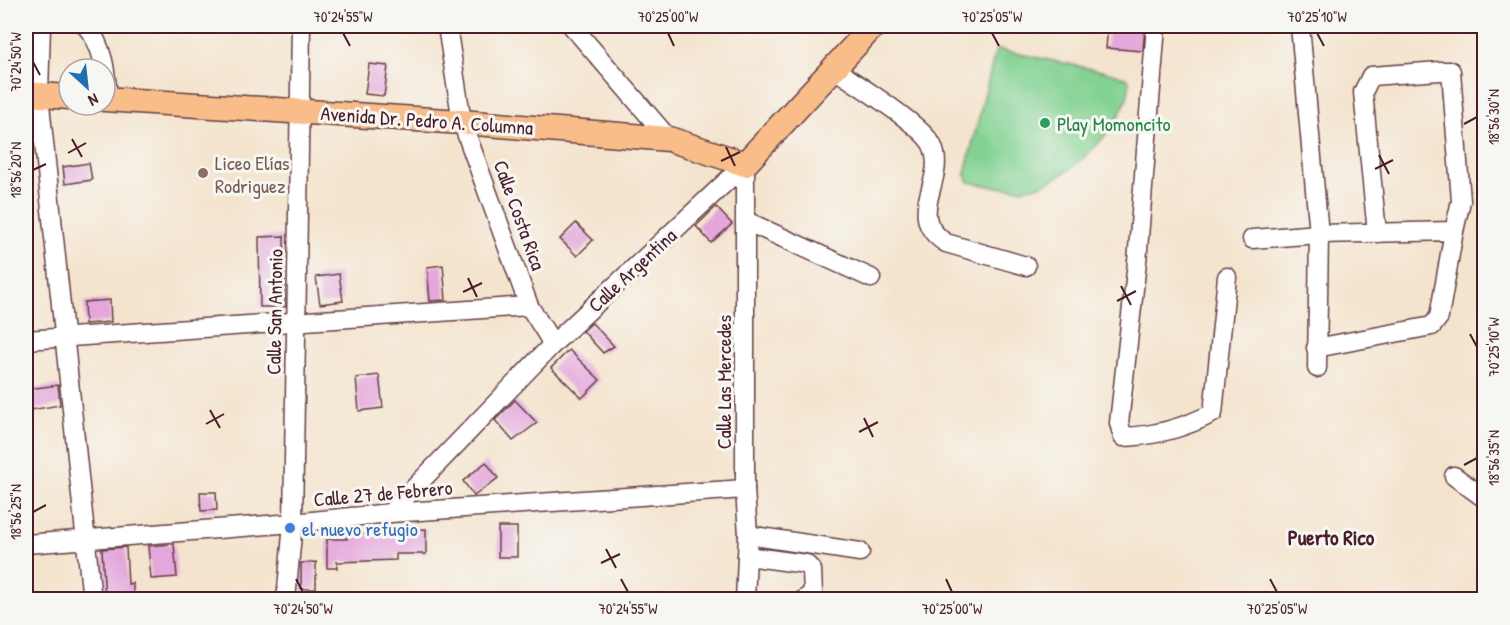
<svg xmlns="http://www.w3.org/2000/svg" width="1510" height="625" viewBox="0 0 1510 625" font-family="'Patrick Hand',sans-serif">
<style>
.green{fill:#82d292;stroke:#66785e;stroke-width:1.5}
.building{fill:#e4a7db}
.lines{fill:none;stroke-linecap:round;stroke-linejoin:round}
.minor-casing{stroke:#643d43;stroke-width:21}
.major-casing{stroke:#643d43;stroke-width:27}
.minor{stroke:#fff;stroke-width:18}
.major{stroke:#f8bd89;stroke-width:24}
.ticks{fill:none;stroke:#4a1f2b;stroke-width:2}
.leisure-dot{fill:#2e9e5b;stroke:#f6f6f2;stroke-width:2}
.education-dot{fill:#8d6e63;stroke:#f6f6f2;stroke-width:2}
.shop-dot{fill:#3f7fe0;stroke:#f6f6f2;stroke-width:2}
.labels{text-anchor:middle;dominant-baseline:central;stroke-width:6;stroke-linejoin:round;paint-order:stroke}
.street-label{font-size:20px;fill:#4a1f2b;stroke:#f6f6f2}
.leisure-label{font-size:20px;fill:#27864d;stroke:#f6f6f2;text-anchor:start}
.education-label{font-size:20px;fill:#785e54;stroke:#f6f6f2;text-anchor:start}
.shop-label{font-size:20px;fill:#366cbe;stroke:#f6f6f2;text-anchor:start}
.neighbourhood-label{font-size:21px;font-weight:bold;fill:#4a1f2b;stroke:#f6f6f2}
.neatline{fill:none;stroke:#4a1f2b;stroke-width:2}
.ticks-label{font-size:15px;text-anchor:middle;fill:#4a1f2b}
</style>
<rect width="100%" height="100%" fill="#f6f6f2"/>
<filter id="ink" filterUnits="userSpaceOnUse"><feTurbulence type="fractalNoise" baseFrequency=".0167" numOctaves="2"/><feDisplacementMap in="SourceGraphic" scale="12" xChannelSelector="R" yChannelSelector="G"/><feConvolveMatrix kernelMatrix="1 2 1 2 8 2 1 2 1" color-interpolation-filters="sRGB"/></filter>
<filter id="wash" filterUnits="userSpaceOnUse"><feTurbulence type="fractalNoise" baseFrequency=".008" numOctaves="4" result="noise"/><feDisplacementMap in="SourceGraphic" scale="24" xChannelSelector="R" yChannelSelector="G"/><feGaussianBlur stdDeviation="1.35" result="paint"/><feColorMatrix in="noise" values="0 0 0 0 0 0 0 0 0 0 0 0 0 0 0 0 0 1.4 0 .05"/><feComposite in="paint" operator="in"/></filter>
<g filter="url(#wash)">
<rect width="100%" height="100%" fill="#f4e4ce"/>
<path class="green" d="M996 49 1116 74 1129 80C1133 120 1066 184 1028 188 1009 190 987 186 969 182L965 173Z"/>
<g id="blocks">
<g class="building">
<path d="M1108 26H1145L1143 51 1106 48Z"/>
<path d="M369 64 388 66 384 96 365 94Z"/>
<path d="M89 163 92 180 65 184 63 167Z"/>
<path d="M716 207 732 224 711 243 696 226Z"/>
<path d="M576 223 593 240 577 256 560 239Z"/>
<path d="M284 236 285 307H260L259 237Z"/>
<path d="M443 265 446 300 430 301 427 267Z"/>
<path d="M339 274 343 301 320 304 316 277Z"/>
<path d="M110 300 111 322 85 324 84 302Z"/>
<path d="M592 323 614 346 603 353 583 331Z"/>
<path d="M569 350 600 380 582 398 551 368Z"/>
<path d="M379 375 383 408 359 411 356 378Z"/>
<path d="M58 385 60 405 31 410 28 389Z"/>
<path d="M515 400 537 423 513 441 495 420Z"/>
<path d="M486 462 498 478 474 496 463 481Z"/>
<path d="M200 492H216L217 510 201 511Z"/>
<rect x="498" y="527" width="19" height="30"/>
<path d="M426 529V554H396V560L337 562V568H327V539H347V534L404 533V530Z"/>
<path d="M174 544 177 577 151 579 148 546Z"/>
<path d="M126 547 128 584 133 583V600H105L102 549Z"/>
<path d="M316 562V589H301V563Z"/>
</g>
</g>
</g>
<g filter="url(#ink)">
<use href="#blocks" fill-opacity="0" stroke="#643d43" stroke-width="1.5"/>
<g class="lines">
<defs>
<g id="minor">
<path d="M41 26 39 95 92 600"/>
<path d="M86 26C104 46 106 74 108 99"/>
<path d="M447 26 462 122 529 306 553 344"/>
<path d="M572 26 669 139"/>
<path d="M1156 26 1137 262 1119 423 1123 437C1156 436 1184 428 1213 413L1227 277"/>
<path d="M1300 26 1319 234 1317 368"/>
<path d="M833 68C856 84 921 124 932 145 949 180 902 215 946 243L1026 266"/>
<path d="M745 164V489L748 535 745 600"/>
<path d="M746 221 871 278"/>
<path d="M1377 233 1363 92 1371 76 1440 71H1451L1461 201 1454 231"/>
<path d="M1252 239 1319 234 1454 231 1439 317 1432 326 1316 348"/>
<path d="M26 340 529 306"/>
<path d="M1454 476 1484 498"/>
<path d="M390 513 553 344 745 164"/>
<path d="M748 535 860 552"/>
<path d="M26 544 293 523 390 513 745 489"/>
<path d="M747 556 806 564 812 570 813 593 803 600"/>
<path d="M286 600 293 523 301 26"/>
</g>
<g id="major">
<path d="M26 94 69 97"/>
<path d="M105 99 462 122 669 139 745 164 873 26"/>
</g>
</defs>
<use href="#minor" class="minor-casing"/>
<use href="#major" class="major-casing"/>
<use href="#minor" class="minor"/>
<use href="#major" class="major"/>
</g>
</g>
<path class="ticks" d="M343 33 350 46M668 33 674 46M992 33 999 46M1317 33 1324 46M33 62 40 75M1464 124 1477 117M72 139 82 157M726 147 735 166M68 153 86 143M1379 155 1389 174M721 161 740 152M1375 169 1393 160M33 170 46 164M468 278 477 297M1121 286 1131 305M463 292 482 283M1117 301 1136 291M1470 334 1477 347M210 410 220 428M864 418 873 437M206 424 224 414M859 432 878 422M1464 465 1477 458M33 512 46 505M606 549 616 568M601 563 620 554M296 579 303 592M621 579 628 592M946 579 952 592M1270 579 1277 592"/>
<circle class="leisure-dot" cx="1045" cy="123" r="6"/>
<circle class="education-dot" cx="203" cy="173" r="6"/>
<circle class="shop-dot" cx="290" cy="528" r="6"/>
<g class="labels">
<g class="street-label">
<text transform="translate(427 120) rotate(4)">Avenida Dr. Pedro A. Columna</text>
<text transform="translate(520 215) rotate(70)">Calle Costa Rica</text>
<text transform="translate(632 270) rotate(-43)">Calle Argentina</text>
<text transform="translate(274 312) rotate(-89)">Calle San Antonio</text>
<text transform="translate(723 382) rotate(-90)">Calle Las Mercedes</text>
<text transform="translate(383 493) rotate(-5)">Calle 27 de Febrero</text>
</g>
<g class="leisure-label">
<text x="1057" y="123">Play Momoncito</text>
</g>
<g class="education-label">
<text x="215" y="162">Liceo Elías<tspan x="215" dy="23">Rodriguez</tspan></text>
</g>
<g class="shop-label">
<text x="302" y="528">el nuevo refugio</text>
</g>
<g class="neighbourhood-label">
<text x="1331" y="537">Puerto Rico</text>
</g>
</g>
<rect width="1510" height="625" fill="none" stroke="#f6f6f2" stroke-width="66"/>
<g transform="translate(87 87) rotate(153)"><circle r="28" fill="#f6f6f2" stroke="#b1a0a2" stroke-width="1.5"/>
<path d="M0-4.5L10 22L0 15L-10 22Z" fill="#1f6fb2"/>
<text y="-9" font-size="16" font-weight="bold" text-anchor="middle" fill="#4a1f2b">N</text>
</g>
<rect x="33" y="33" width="1444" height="559" class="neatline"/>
<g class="ticks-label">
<text x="343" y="22">70°24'55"W</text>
<text x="668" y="22">70°25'00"W</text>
<text x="992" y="22">70°25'05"W</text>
<text x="1317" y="22">70°25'10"W</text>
<text transform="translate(16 62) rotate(-90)" y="5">70°24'50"W</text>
<text transform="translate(1494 117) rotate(-90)" y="5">18°56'30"N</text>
<text transform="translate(16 170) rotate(-90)" y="5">18°56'20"N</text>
<text transform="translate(1494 347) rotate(-90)" y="5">70°25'10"W</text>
<text transform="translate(1494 458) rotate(-90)" y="5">18°56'35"N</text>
<text transform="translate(16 512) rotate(-90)" y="5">18°56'25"N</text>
<text x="303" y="614">70°24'50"W</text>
<text x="628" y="614">70°24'55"W</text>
<text x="952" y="614">70°25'00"W</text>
<text x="1277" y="614">70°25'05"W</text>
</g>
</svg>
